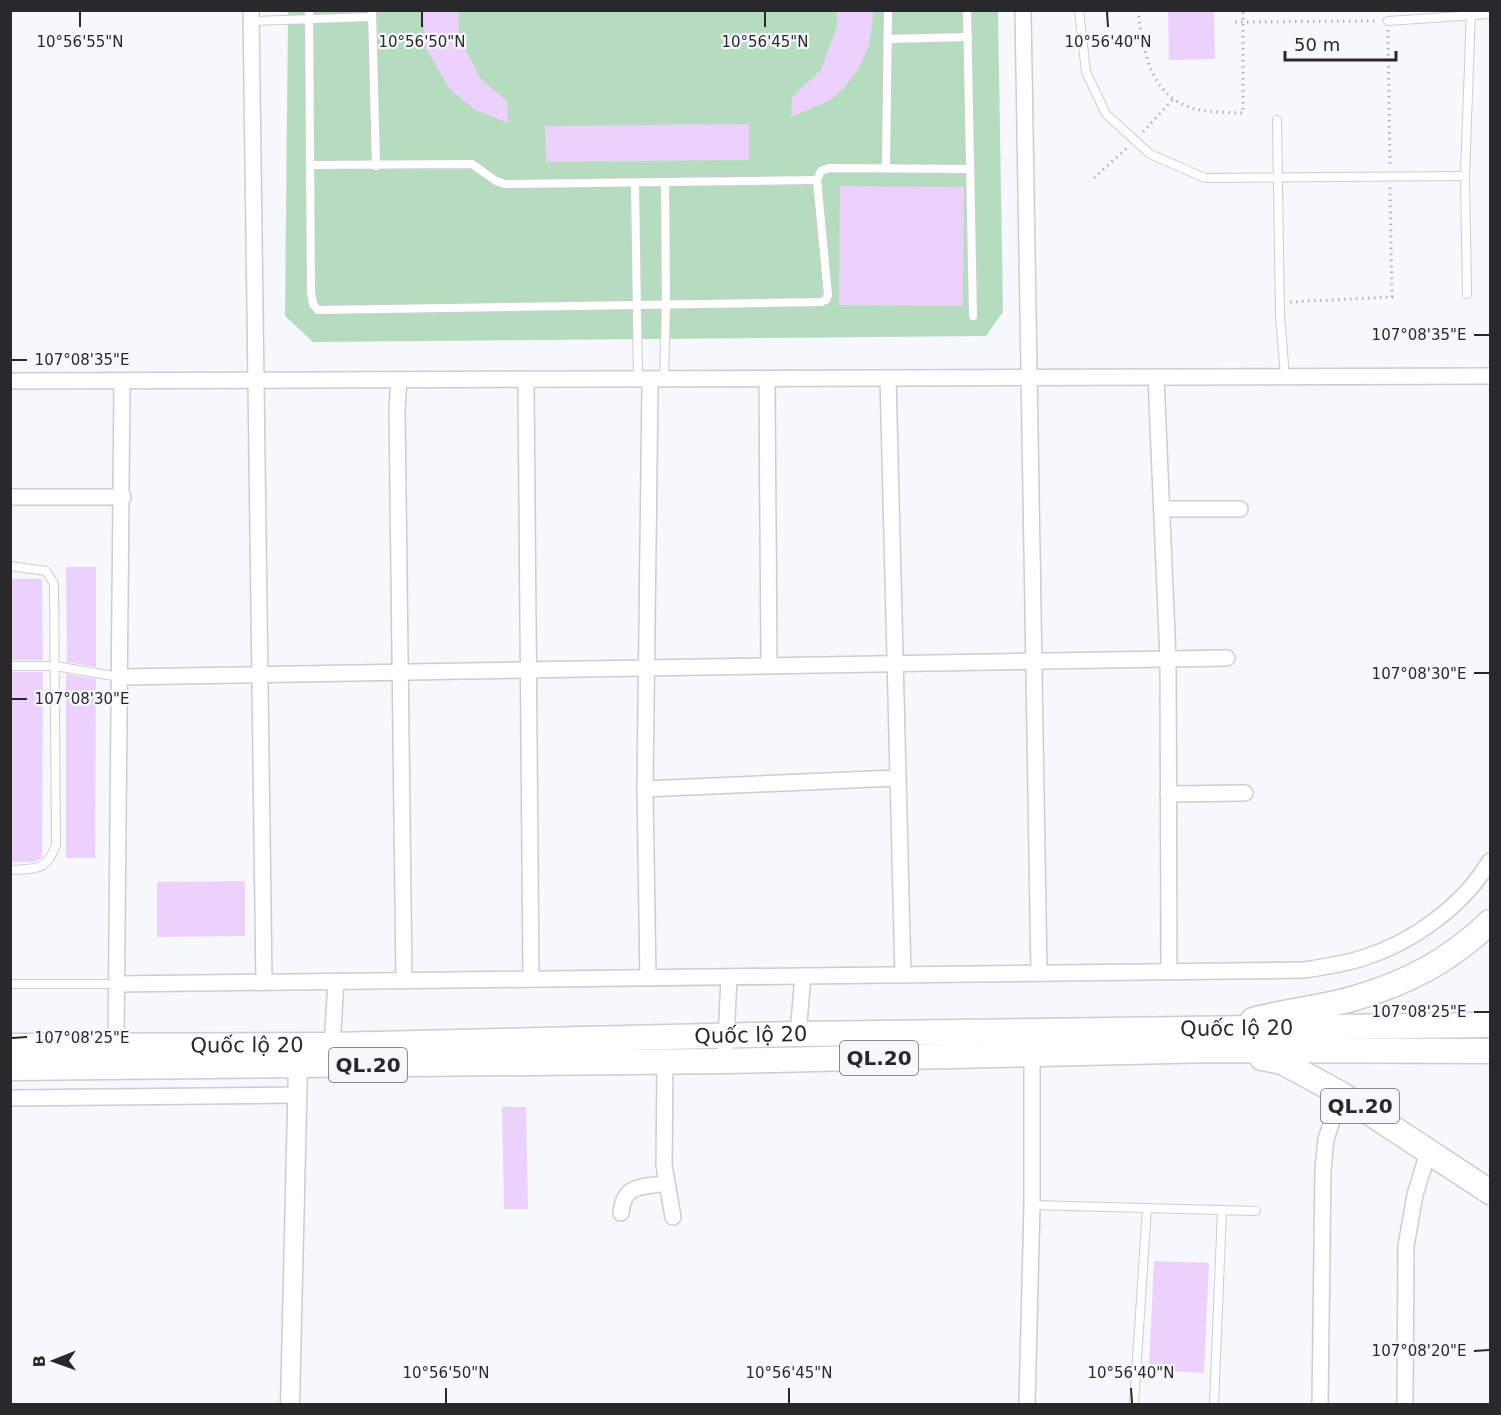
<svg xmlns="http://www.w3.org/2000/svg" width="1501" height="1415" viewBox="0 0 1501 1415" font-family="'DejaVu Sans',sans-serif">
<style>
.park{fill:#b5dcbe}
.building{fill:#ebd1fb}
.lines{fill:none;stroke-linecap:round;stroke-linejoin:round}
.service-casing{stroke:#cdccd3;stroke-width:10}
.minor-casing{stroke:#cdccd3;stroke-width:18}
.tertiary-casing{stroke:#cdccd3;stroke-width:21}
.trunk-casing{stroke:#cdccd3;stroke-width:27}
.path{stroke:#b2b2b7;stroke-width:3;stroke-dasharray:1.5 4.5;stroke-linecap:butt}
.service{stroke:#fff;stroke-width:8}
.minor{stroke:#fff;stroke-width:15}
.tertiary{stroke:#fff;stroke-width:18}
.trunk{stroke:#fff;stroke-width:24}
.ticks{fill:none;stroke:#29292b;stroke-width:2}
.labels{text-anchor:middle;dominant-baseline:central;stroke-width:4.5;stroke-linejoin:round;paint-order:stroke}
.shield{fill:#f7f7fe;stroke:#67676a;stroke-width:1.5}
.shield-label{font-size:20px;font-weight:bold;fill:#29292b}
.street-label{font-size:21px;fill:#29292b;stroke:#f7f7fe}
.ticks-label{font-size:15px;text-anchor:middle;fill:#29292b;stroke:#f7f7fe;stroke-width:4.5;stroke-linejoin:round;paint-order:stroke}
</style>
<rect width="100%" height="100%" fill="#f7f7fe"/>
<path class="park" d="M288 11H998L1003 312 986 336 313 342 285 316Z"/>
<g class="building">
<path d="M422 10H458L460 39 481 79 507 101 508 123 475 110 449 88 426 49Z"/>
<path d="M837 10H874L869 46 858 70 843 89 829 101 791 117 792 97 821 70 837 26Z"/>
<path d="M1168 10H1214L1215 59 1169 60Z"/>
<path d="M749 124V160L546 162 545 126Z"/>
<path d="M840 186 964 187 963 306 839 305Z"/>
<path d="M66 567H96V667L67 662Z"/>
<path d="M10 579H42L43 660H10Z"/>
<path d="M10 672H43L42 858 33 862H10Z"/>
<path d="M66 674 96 679 95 858H66Z"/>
<path d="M245 881V936L157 937V882Z"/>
<path d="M502 1107H526L528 1209H504Z"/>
<path d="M1154 1261 1209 1263 1204 1373 1149 1370Z"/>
</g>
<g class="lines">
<defs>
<g id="service">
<path d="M309 10 311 292 313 304 318 310 821 302 826 300 828 295 817 180 821 171 829 168 970 169"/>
<path d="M372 10 376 166"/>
<path d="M967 10 973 316"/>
<path d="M1079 10 1086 72 1106 114 1150 154 1205 178 1465 176"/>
<path d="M251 21 372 17"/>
<path d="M1388 21 1490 14"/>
<path d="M888 39 968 37"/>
<path d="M1277 120 1280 316 1285 377"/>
<path d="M310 165 472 164 496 181 505 184 817 180"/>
<path d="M886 167 888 10"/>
<path d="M635 183 638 379"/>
<path d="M1467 294 1465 176 1471 10"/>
<path d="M664 379 666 304 665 182"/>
<path d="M10 566 46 571 54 584 56 845C46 872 37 868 10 870"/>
<path d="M10 666H55L119 677"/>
<path d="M10 984H117"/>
<path d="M1032 1205 1256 1211"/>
<path d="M1134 1404 1147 1208"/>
<path d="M1214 1404 1222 1210"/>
</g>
<g id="minor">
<path d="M251 10 264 982"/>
<path d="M1023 10 1039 973"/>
<path d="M1156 377 1168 659 1169 972"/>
<path d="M888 378 903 975"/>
<path d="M767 379 769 666"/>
<path d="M399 380 397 409 404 981"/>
<path d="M526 380 531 979"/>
<path d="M10 381 1490 376"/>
<path d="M10 497H123"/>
<path d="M1163 509H1240"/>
<path d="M119 677 1227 658"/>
<path d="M645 789 896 778"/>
<path d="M1168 794 1245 793"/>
<path d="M648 978 645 789 650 383"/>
<path d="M118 984 1304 970C1324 967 1344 964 1363 958 1413 942 1463 906 1490 861"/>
<path d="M798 1034 803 976"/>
<path d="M116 1045 122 381"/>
<path d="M332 1045 336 982"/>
<path d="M725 1061 729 977"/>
<path d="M665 1062 664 1165 673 1217"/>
<path d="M10 1098 297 1095"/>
<path d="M621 1213C624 1183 641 1188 667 1183"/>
<path d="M1027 1404 1032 1205V1055"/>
<path d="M1320 1404 1323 1169 1326 1139 1341 1094"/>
<path d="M1405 1404 1406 1246 1415 1195 1429 1149"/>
</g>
<path id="tertiary" d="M290 1404 298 1065"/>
<g id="trunk">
<path d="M1253 1020C1285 1011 1320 1008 1352 999 1407 983 1448 962 1490 922"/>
<path id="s1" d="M10 1046 332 1045 798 1034 1490 1025"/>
<path d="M1262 1058 1282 1062 1341 1094 1490 1192"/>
<path d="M10 1068 725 1061 1215 1050 1490 1051"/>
</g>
</defs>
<use href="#service" class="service-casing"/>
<use href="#minor" class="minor-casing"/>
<use href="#tertiary" class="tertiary-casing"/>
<use href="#trunk" class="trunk-casing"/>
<g class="path">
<path d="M1138 10C1143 52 1151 101 1200 110 1214 113 1229 112 1243 113V10"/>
<path d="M1235 22 1377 21"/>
<path d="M1388 30 1390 167"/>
<path d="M1143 132 1174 98"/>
<path d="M1094 178 1128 147"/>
<path d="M1290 302 1392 297 1390 186"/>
</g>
<use href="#service" class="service"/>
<use href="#minor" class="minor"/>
<use href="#tertiary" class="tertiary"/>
<use href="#trunk" class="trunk"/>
</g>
<path class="ticks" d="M80 12V27M422 12V27M765 12V27M1107 12 1108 27M1474 335H1489M12 360H27M1474 673H1489M12 699H27M1474 1012H1489M12 1038 27 1037M1474 1351 1489 1350M446 1388V1403M789 1388V1403M1131 1388 1132 1403"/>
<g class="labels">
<g class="shield">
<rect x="840" y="1041" width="78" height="34" rx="4.5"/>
<rect x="329" y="1048" width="78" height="34" rx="4.5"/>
<rect x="1321" y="1089" width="78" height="34" rx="4.5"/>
</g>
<g class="shield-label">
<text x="879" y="1058">QL.20</text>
<text x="368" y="1065">QL.20</text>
<text x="1360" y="1106">QL.20</text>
</g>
<g class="street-label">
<text stroke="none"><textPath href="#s1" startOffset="1227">Quốc lộ 20</textPath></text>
<text stroke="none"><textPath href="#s1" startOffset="741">Quốc lộ 20</textPath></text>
<text stroke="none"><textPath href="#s1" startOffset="237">Quốc lộ 20</textPath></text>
</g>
</g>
<g class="ticks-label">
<text x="80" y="47">10°56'55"N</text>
<text x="422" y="47">10°56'50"N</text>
<text x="765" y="47">10°56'45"N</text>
<text x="1108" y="47">10°56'40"N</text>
<text x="1419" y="340">107°08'35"E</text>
<text x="82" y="365">107°08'35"E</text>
<text x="1419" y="679">107°08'30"E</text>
<text x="82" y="704">107°08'30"E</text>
<text x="1419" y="1017">107°08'25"E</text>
<text x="82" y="1043">107°08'25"E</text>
<text x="1419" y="1356">107°08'20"E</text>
<text x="446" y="1378">10°56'50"N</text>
<text x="789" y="1378">10°56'45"N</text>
<text x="1131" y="1378">10°56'40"N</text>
</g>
<rect width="1501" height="1415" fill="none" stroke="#29292b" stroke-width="24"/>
<g transform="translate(54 1361) rotate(269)" stroke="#f7f7fe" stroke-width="4.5" paint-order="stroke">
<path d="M0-4.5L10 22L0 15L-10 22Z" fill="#29292b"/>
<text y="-9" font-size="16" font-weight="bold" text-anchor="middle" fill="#29292b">B</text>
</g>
<path d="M1285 51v9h111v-9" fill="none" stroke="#29292b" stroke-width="3"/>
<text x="1294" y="51" font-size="18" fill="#29292b" stroke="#f7f7fe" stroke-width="4.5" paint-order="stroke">50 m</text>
</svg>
